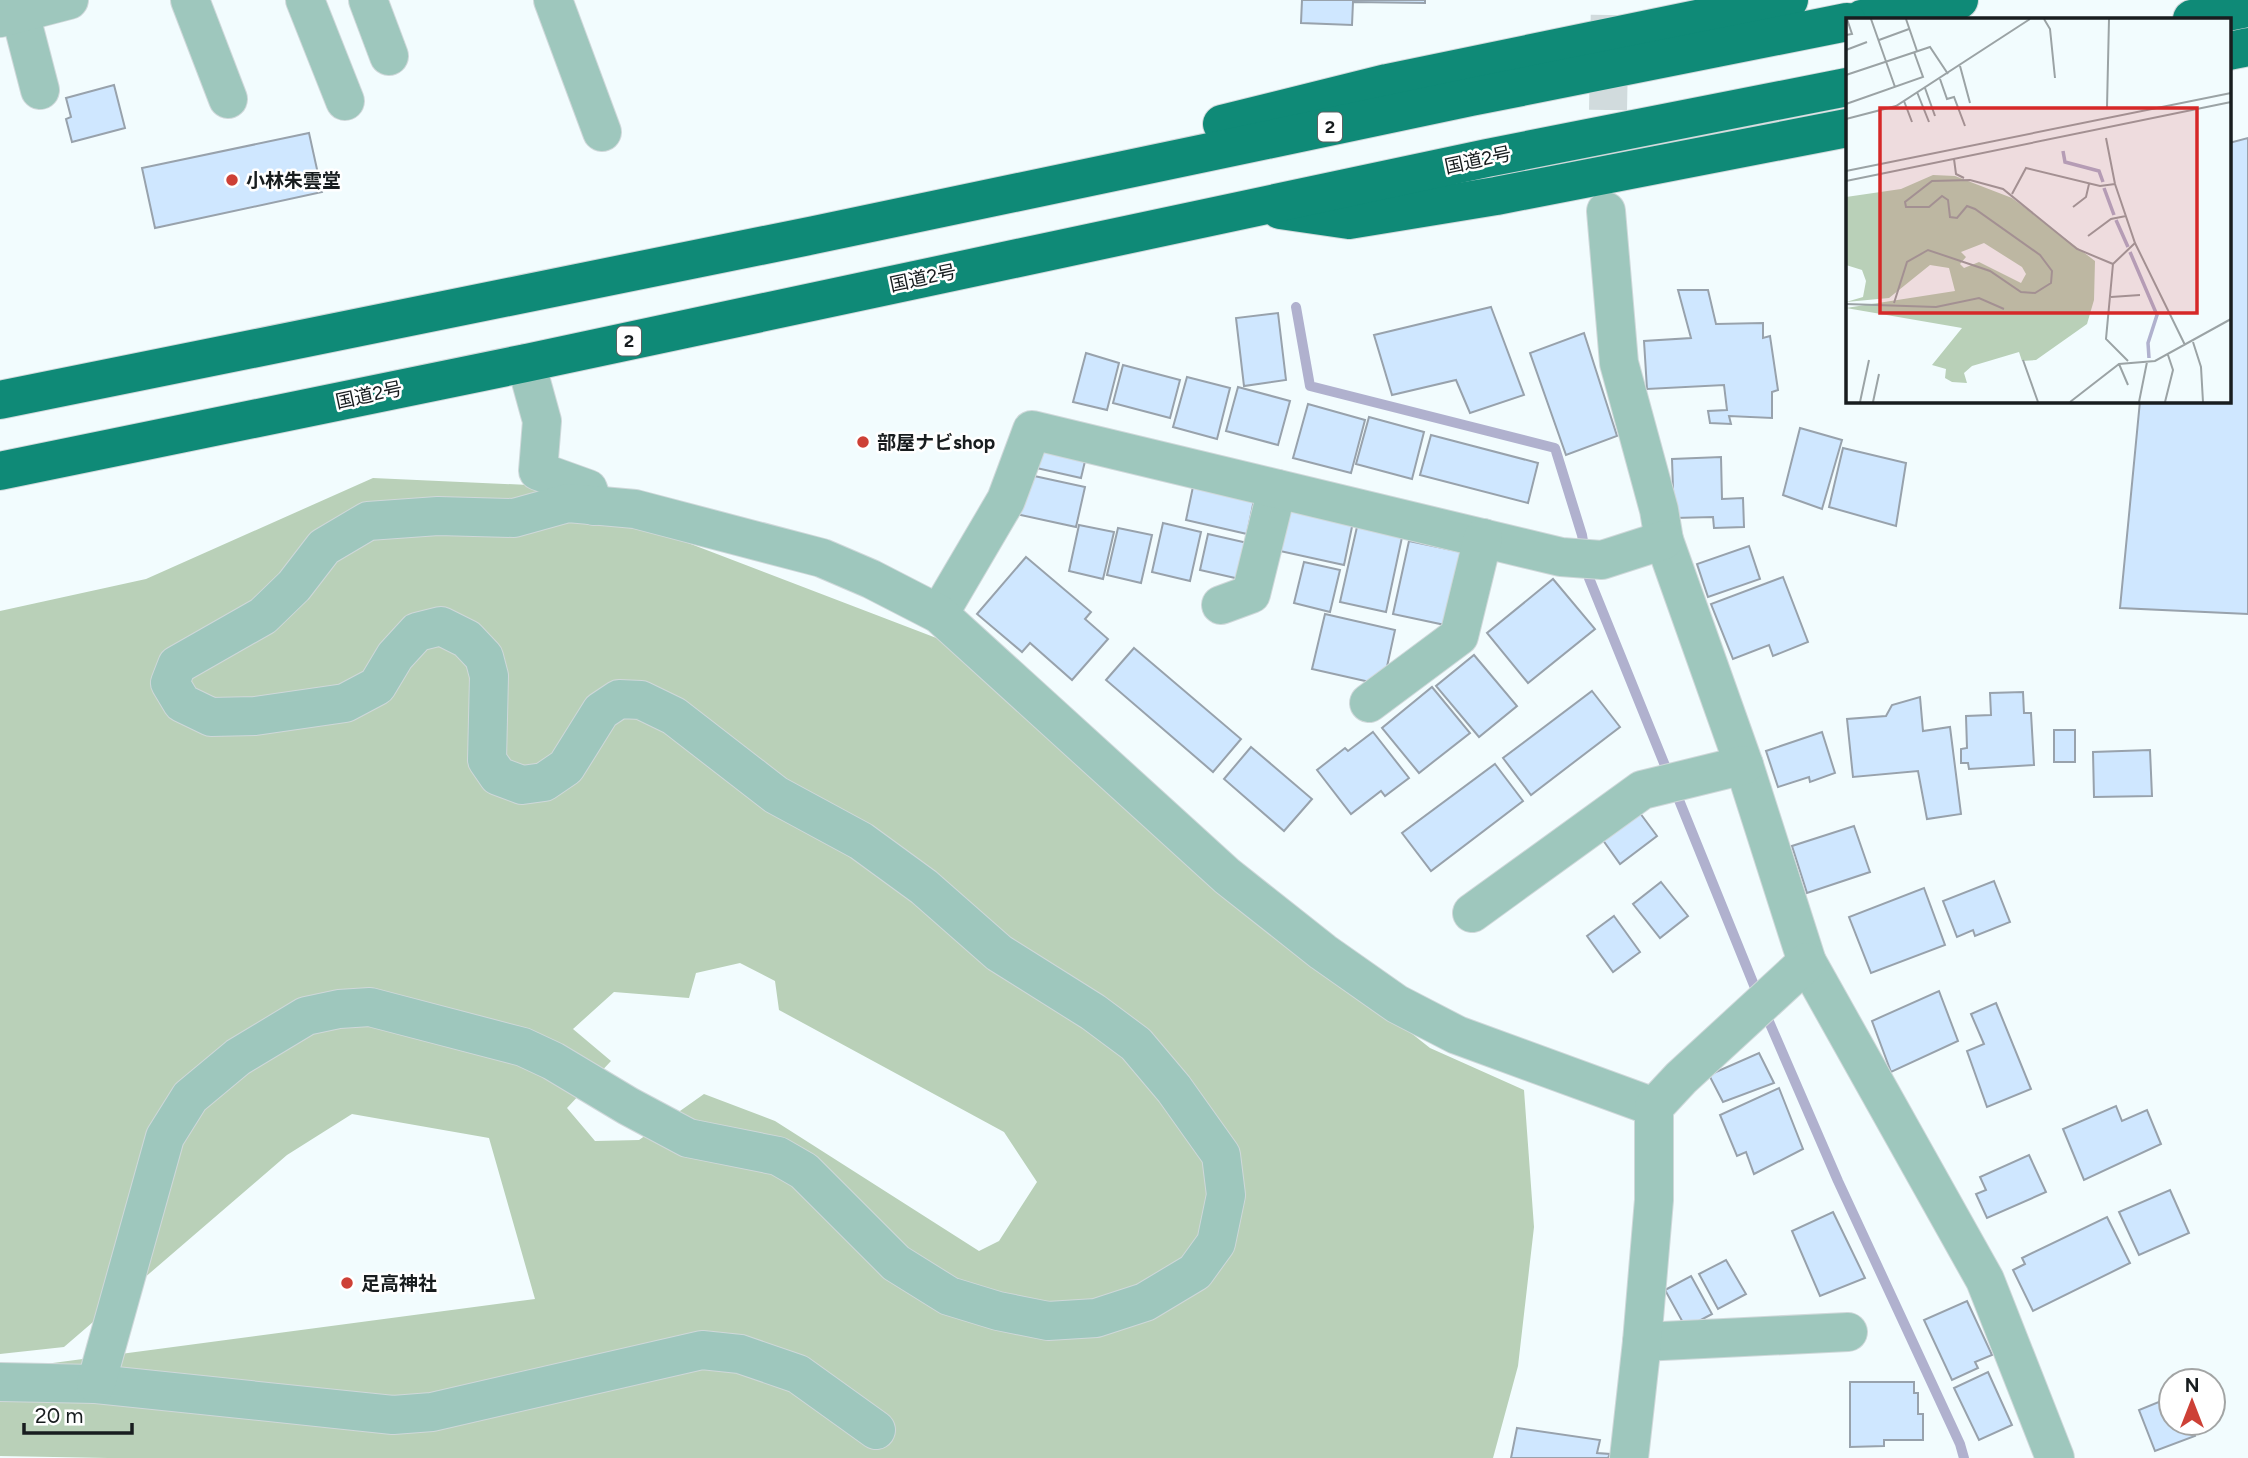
<svg xmlns="http://www.w3.org/2000/svg" width="2248" height="1458" viewBox="0 0 2248 1458" font-family="Figtree,'Noto Sans JP',sans-serif">
<style>
.forest{fill:#b9d0b8;fill-rule:evenodd}
.lines{fill:none;stroke-linecap:round;stroke-linejoin:round}
.stream{stroke:#b0b1ce;stroke-width:10}
.building{fill:#cfe7ff;stroke:#98a2ac;stroke-width:2}
.minor-tunnel{stroke:#d1dbdd;stroke-width:38;stroke-dasharray:38 19;stroke-linecap:butt}
.minor-casing{stroke:#cfd8da;stroke-width:40}
.highway-casing{stroke:#cfd8da;stroke-width:40}
.minor{stroke:#9ec7bd;stroke-width:38}
.highway{stroke:#0f8a77;stroke-width:38}
.poi-dot{fill:#cd4036;stroke:#fff;stroke-width:2.5}
.labels{text-anchor:middle;dominant-baseline:central;stroke-width:5;stroke-linejoin:round;paint-order:stroke}
.shield{fill:#fff;stroke:#5d6162;stroke-width:2}
.shield-label{font-size:18px;font-weight:bold;fill:#181d1f}
.street-label{font-size:19px;fill:#181d1f;stroke:#fff}
.poi-label{font-size:19px;font-weight:bold;fill:#181d1f;stroke:#fff;text-anchor:start}
.inset-river{fill:none;stroke:#b0b1ce;stroke-width:3.5}
.inset-road{fill:none;stroke:#9ba3a5;stroke-width:2}
.view{fill:#d62828;fill-opacity:0.15;stroke:#d62828;stroke-width:3.5}
.inset-edge{fill:none;stroke:#181d1f;stroke-width:3.5}
</style>
<rect width="100%" height="100%" fill="#f2fcfe"/>
<path class="forest" d="M373 478 529 485 649 528 939 639 1209 873 1430 1048 1524 1090 1534 1227 1518 1366 1493 1458H108L0 1456V1370L535 1299 489 1138 352 1114 287 1155 64 1347 0 1354V611L146 579ZM740 963 775 981 779 1010 1004 1132 1037 1182 999 1241 979 1251 775 1121 704 1094 639 1140 595 1141 567 1108 611 1061 573 1029 614 992 689 998 696 973Z"/>
<g class="lines">
<g class="stream">
<path d="M1296 307 1310 386 1555 448 1582 535 1589 578 1758 995"/>
<path d="M1764 1010 1838 1181 1960 1444 1964 1458"/>
</g>
</g>
<g class="building">
<path d="M1302 0H1425V3L1353 2 1352 25 1301 23Z"/>
<path d="M114 85 125 128 72 142 66 119 71 117 66 98Z"/>
<path d="M309 133 322 192 155 228 142 168Z"/>
<path d="M2248 138V614L2120 608 2140 401H2229V143Z"/>
<path d="M1678 290H1708L1716 324 1763 323V338L1770 336 1778 390 1772 392V418L1729 416 1731 424 1710 423 1708 411 1727 410 1724 385 1647 389 1644 341 1691 338Z"/>
<path d="M1491 307 1524 395 1470 413 1456 380 1392 395 1374 335Z"/>
<path d="M1278 313 1286 380 1244 386 1236 318Z"/>
<path d="M1584 333 1617 436 1566 455 1530 353Z"/>
<path d="M1086 353 1119 363 1107 410 1073 402Z"/>
<path d="M1123 365 1180 380 1170 418 1113 403Z"/>
<path d="M1187 377 1230 388 1217 439 1173 427Z"/>
<path d="M1238 387 1290 401 1278 445 1226 431Z"/>
<path d="M1308 404 1365 420 1351 473 1293 458Z"/>
<path d="M1369 417 1424 432 1412 479 1356 464Z"/>
<path d="M1800 428 1842 440 1822 509 1783 495Z"/>
<path d="M1431 435 1538 463 1528 503 1420 475Z"/>
<path d="M1037 446 1086 457 1081 478 1032 467Z"/>
<path d="M1843 448 1906 463 1896 526 1829 507Z"/>
<path d="M1721 457 1722 499 1743 498 1744 527 1714 528 1713 517 1674 518 1672 459Z"/>
<path d="M1025 474 1085 487 1076 527 1016 514Z"/>
<path d="M1194 482 1255 495 1247 534 1186 520Z"/>
<path d="M1290 508 1353 522 1344 565 1280 551Z"/>
<path d="M1359 518 1404 528 1386 612 1340 602Z"/>
<path d="M1163 523 1201 532 1190 581 1152 572Z"/>
<path d="M1079 525 1114 532 1103 579 1069 571Z"/>
<path d="M1118 528 1152 535 1141 583 1107 575Z"/>
<path d="M1208 534 1252 544 1244 580 1200 570Z"/>
<path d="M1409 541 1462 552 1445 625 1393 614Z"/>
<path d="M1749 546 1760 579 1708 597 1697 564Z"/>
<path d="M1026 557 1091 612 1085 619 1108 639 1072 680 1030 643 1022 652 977 614Z"/>
<path d="M1304 562 1340 570 1330 612 1294 603Z"/>
<path d="M1783 577 1808 642 1773 656 1769 645 1733 659 1711 604Z"/>
<path d="M1553 579 1595 629 1528 683 1487 633Z"/>
<path d="M1325 614 1395 630 1383 685 1312 669Z"/>
<path d="M1134 648 1241 739 1213 772 1106 680Z"/>
<path d="M1474 655 1517 706 1479 737 1436 686Z"/>
<path d="M1432 687 1470 733 1419 773 1382 728Z"/>
<path d="M1592 691 1620 727 1531 795 1503 758Z"/>
<path d="M2023 692 2024 713H2031L2034 765 1969 769 1968 763H1961V749L1967 748 1966 716 1991 715 1990 693Z"/>
<path d="M1920 697 1923 731 1950 727 1961 814 1927 819 1918 771 1853 777 1847 719 1886 716 1892 705Z"/>
<rect x="2054" y="730" width="21" height="32"/>
<path d="M1373 732 1409 778 1385 796 1381 791 1351 814 1317 770 1345 748 1348 751Z"/>
<path d="M1822 732 1835 773 1810 782 1809 777 1778 787 1766 751Z"/>
<path d="M1251 747 1312 799 1284 831 1224 779Z"/>
<path d="M2150 750 2152 796 2094 797 2093 752Z"/>
<path d="M1495 764 1523 801 1431 871 1402 833Z"/>
<path d="M1637 809 1657 836 1620 864 1600 836Z"/>
<path d="M1854 826 1870 872 1807 893 1792 846Z"/>
<path d="M1994 881 2010 922 1975 936 1973 930 1957 937 1943 901Z"/>
<path d="M1661 882 1688 916 1660 938 1633 904Z"/>
<path d="M1924 888 1945 945 1871 973 1849 917Z"/>
<path d="M1614 916 1640 952 1613 972 1587 936Z"/>
<path d="M1939 991 1958 1041 1891 1072 1872 1021Z"/>
<path d="M1996 1003 2031 1089 1987 1107 1967 1051 1984 1044 1971 1014Z"/>
<path d="M1759 1053 1774 1083 1723 1102 1709 1075Z"/>
<path d="M1779 1088 1803 1149 1754 1174 1746 1152 1737 1156 1720 1115Z"/>
<path d="M2116 1106 2122 1121 2147 1110 2161 1144 2084 1180 2063 1129Z"/>
<path d="M2029 1155 2046 1192 1987 1218 1976 1194 1986 1190 1980 1177Z"/>
<path d="M2170 1190 2189 1233 2139 1255 2119 1212Z"/>
<path d="M1833 1212 1865 1278 1820 1296 1792 1231Z"/>
<path d="M2107 1217 2130 1263 2033 1311 2013 1270 2025 1264 2022 1258Z"/>
<path d="M1726 1260 1746 1294 1718 1309 1699 1274Z"/>
<path d="M1691 1276 1712 1314 1686 1328 1665 1290Z"/>
<path d="M1967 1301 1992 1355 1975 1362 1978 1368 1952 1380 1924 1320Z"/>
<path d="M1988 1372 2012 1425 1979 1440 1954 1388Z"/>
<path d="M1850 1382H1914V1393H1918V1414H1923V1440H1884V1446L1850 1447Z"/>
<path d="M2171 1397V1423H2190L2195 1436 2155 1451 2139 1410Z"/>
<path d="M1517 1428 1600 1440 1597 1453 1610 1454 1608 1458H1511Z"/>
</g>
<g class="lines">
<path class="minor-tunnel" d="M1607 167 1610 0"/>
<defs>
<g id="minor">
<path d="M190 0 228 99"/>
<path d="M305 0 345 101"/>
<path d="M368 0 389 56"/>
<path d="M553 0 602 132"/>
<path d="M20 13 40 90"/>
<path d="M0 18 69 0"/>
<path d="M1606 211 1619 363 1659 510 1664 540 1744 765 1807 962 1985 1280 2055 1458"/>
<path d="M526 363 542 421 538 471 588 489 594 506"/>
<path d="M1221 605 1251 594 1277 489"/>
<path d="M939 614 1006 500 1032 430 1561 557 1602 560 1664 540"/>
<path d="M1369 703 1459 636 1483 538"/>
<path d="M1472 913 1642 790 1744 765"/>
<path d="M1642 1342 1848 1332"/>
<path d="M0 1382 96 1384 393 1415 432 1412 702 1350 740 1354 798 1374 876 1430"/>
<path d="M96 1384 165 1137 190 1097 238 1057 306 1016 339 1009 370 1007 523 1047 553 1061 628 1106 688 1138 778 1156 804 1171 896 1263 949 1296 998 1311 1048 1321 1096 1318 1145 1302 1195 1272 1216 1243 1226 1195 1221 1155 1174 1089 1136 1044 1093 1012 999 953 924 887 861 841 776 795 674 716 641 700 619 699 601 711 566 767 544 782 522 785 498 776 487 760 489 676 484 657 467 639 441 626 417 632 395 656 377 686 345 703 255 716 211 717 182 703 170 683 177 665 263 616 294 586 324 547 368 521 438 516 514 518 568 503 635 509 822 558 871 579 939 614 1227 876 1323 952 1397 1004 1457 1035 1654 1107"/>
<path d="M1629 1458 1642 1342 1654 1200V1107L1681 1078 1807 962"/>
</g>
<g id="highway">
<path d="M1862 19 1959 0"/>
<path d="M2192 19 2248 8"/>
<path d="M2229 51 2248 47"/>
<path d="M1222 124 1387 83 1789 0"/>
<path d="M1280 210 1349 220 1496 196 1847 128"/>
<path d="M0 400 814 235 1471 97 1847 22"/>
<path d="M0 471 526 363 1487 158 1847 87"/>
</g>
</defs>
<use href="#minor" class="minor-casing"/>
<use href="#highway" class="highway-casing"/>
<use href="#minor" class="minor"/>
<use href="#highway" class="highway"/>
</g>
<g class="poi-dot">
<circle cx="232" cy="180" r="7"/>
<circle cx="863" cy="442" r="7"/>
<circle cx="347" cy="1283" r="7"/>
</g>
<g class="labels">
<g class="shield">
<rect x="1318" y="112.5" width="24" height="29" rx="5"/>
<rect x="617" y="326.5" width="24" height="29" rx="5"/>
</g>
<g class="shield-label">
<text x="1330" y="127">2</text>
<text x="629" y="341">2</text>
</g>
<g class="street-label">
<text transform="translate(1478 160) rotate(-12)">国道2号</text>
<text transform="translate(923 278) rotate(-12)">国道2号</text>
<text transform="translate(369 395) rotate(-12)">国道2号</text>
</g>
<g class="poi-label">
<text x="246" y="180">小林朱雲堂</text>
<text x="877" y="442">部屋ナビshop</text>
<text x="361" y="1283">足高神社</text>
</g>
</g>
<g transform="translate(1846 18)">
<rect width="385" height="385" fill="#f2fcfe"/>
<path d="M87 157 109 158 166 180 249 243 248 282 241 306 190 342 176 343 173 334 126 348 118 355 121 365 106 364 99 360 100 351 86 347 116 310 0 290 109 273 103 250 84 247 43 280 0 284 17 279 20 263 16 252 0 247V179L55 171ZM138 225 176 249 180 256 175 265 133 244 118 250 114 246 120 239 115 234Z" fill="#b9d0b8" fill-rule="evenodd"/>
<path class="inset-river" d="M217 133 219 144 253 153 257 164M258 170 268 197M270 202 282 229M284 234 311 297 302 325 303 340"/>
<path class="inset-road" d="M25 1 49 69M60 1 71 33M198 1 204 11 209 60M0 17 6 16 1 1M33 22 63 11M0 32 21 24M114 48 124 85M0 57 84 29 102 56M94 61 101 81 108 79 119 108M79 70 89 98M71 74 83 104M58 83 66 104M0 86 77 59 68 34M261 89 263 1M0 101 50 88 184 1M260 120 269 166 289 225 339 327M108 141 110 156 118 160M0 153 385 75M0 163 385 84M166 176 180 150 254 168 269 166M227 189 240 179 243 166M242 218 265 201 280 198M265 279 294 277M48 285 61 244 82 232 144 253 175 274 189 275 205 265 206 253 194 237 129 191 121 188 111 200 104 199 102 182 96 178 83 189H60L59 184 86 163 124 162 157 171 231 231 267 246M0 286 90 289 133 280 158 291M347 324 355 349 357 384M177 342 192 384M282 343 260 321 267 246 289 225M273 346 282 367M14 384 23 342M27 384 33 356M224 384 273 346 309 343 385 301M293 384 301 344M319 384 327 352 322 337"/>
<path class="view" d="M34 90H351V295H34Z"/>
<rect width="385" height="385" class="inset-edge"/>
</g>
<g transform="translate(2192 1402)"><circle r="33" fill="#ffffff" stroke="#a3a5a5" stroke-width="2"/>
<path d="M0-5L12 26L0 18L-12 26Z" fill="#cd4036"/>
<text y="-10" font-size="19" font-weight="bold" text-anchor="middle" fill="#181d1f">N</text>
</g>
<path d="M24 1423v10h108v-10" fill="none" stroke="#181d1f" stroke-width="3.5"/>
<text x="35" y="1423" font-size="21" fill="#181d1f" stroke="#ffffff" stroke-width="5" paint-order="stroke">20 m</text>
</svg>
